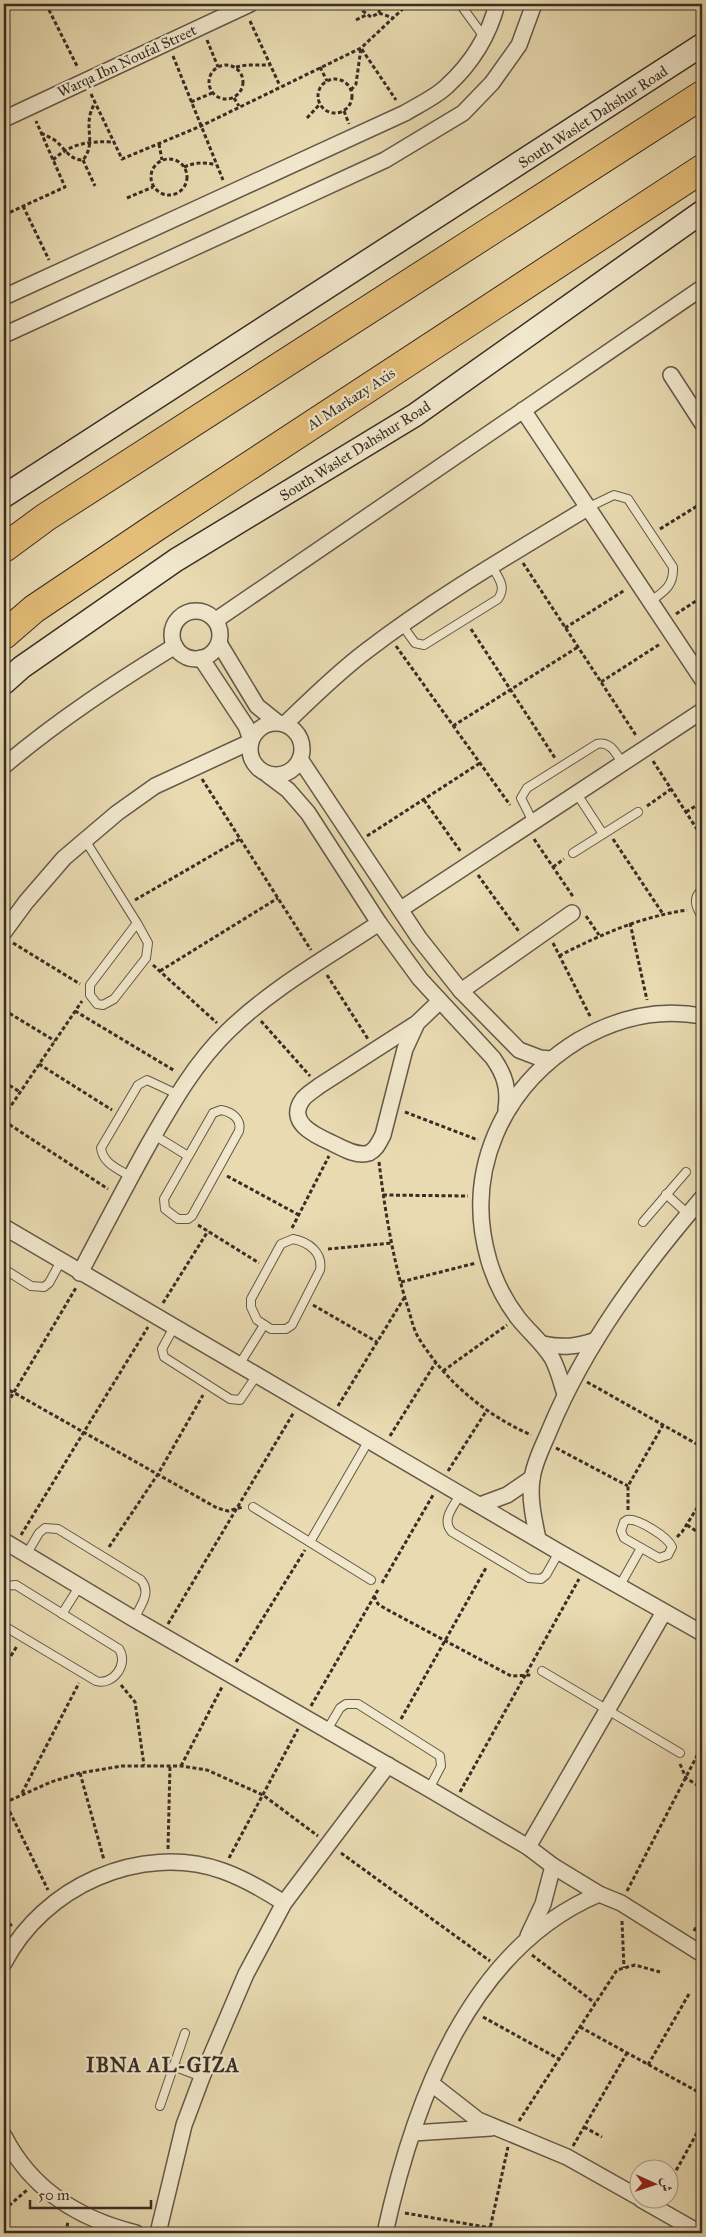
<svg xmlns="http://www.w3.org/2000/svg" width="706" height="2237" viewBox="0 0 706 2237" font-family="'IM FELL Great Primer',Amiri,serif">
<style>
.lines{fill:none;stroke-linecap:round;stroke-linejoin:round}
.lane-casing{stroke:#645948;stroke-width:10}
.street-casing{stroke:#645948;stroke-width:18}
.secondary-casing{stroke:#382e25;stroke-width:25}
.highway-casing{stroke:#382e25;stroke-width:30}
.path{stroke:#382e25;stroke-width:3;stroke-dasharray:4 2.5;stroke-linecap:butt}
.lane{stroke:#f1e7cc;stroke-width:8}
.street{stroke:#f1e7cc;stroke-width:15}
.secondary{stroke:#f1e7cc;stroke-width:22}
.highway{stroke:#e4bd78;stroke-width:28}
.labels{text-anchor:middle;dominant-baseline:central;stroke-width:4.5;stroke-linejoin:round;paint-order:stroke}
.street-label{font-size:15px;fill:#382e25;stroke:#f1e7cc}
.district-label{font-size:20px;font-weight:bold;letter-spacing:1px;fill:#382e25;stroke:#f1e7cc}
</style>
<rect width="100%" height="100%" fill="#e9dab1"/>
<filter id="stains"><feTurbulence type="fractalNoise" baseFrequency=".004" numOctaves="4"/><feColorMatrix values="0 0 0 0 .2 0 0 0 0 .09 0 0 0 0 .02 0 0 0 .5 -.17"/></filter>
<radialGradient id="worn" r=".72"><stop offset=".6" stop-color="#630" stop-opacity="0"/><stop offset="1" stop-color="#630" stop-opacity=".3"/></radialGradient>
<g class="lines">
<defs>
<g id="lane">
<path d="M463 4V8L484 37"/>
<path d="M589 507 614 495 628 499 673 567C674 585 665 591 651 601"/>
<path d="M402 625 415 643 424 645 498 599C507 586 498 578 492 566"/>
<path d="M577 794 603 834"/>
<path d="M533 822 521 798 527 788 597 744C611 741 616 754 623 764"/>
<path d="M85 840 137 923 90 985V995L97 1004 103 1005 114 999 146 958 148 943 137 923"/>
<path d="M573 853 638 812"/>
<path d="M702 890C692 898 696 907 702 917"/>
<path d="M221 1110C232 1112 242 1119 239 1131L192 1216 188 1219H178L165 1209 164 1199 213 1113Z"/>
<path d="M154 1135 188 1156"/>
<path d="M131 1177C119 1169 103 1164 101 1148L138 1085 147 1080 177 1094"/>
<path d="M666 1194 688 1214"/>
<path d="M643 1222 686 1172"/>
<path d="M293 1239C309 1242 323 1253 320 1270L292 1325 286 1329H271L257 1320 251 1307V1299L281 1244Z"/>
<path d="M4 1269 31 1286 44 1287 49 1283 61 1261"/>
<path d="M174 1327 162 1349 164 1357 230 1399 240 1400 257 1375"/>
<path d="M239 1365 264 1325"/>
<path d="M460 1495C453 1507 441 1520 452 1532L529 1578 541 1579 546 1575 559 1552"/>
<path d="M253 1507 371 1580"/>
<path d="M627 1520C638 1518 668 1537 672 1547L668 1555 659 1558 624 1538 621 1531 624 1522Z"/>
<path d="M310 1542 369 1440"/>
<path d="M26 1555 39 1533 45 1528 58 1529 141 1580C152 1593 140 1606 134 1619"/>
<path d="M4 1586 16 1585 119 1649C129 1664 113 1686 96 1681L4 1626"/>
<path d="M619 1587 641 1548"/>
<path d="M62 1614 79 1587"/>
<path d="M542 1671 680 1753"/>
<path d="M327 1730 340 1708 346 1704H358L440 1756 441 1766 429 1789"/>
<path d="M173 2066 202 2077"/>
<path d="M160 2106 185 2033"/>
</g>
<g id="street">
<path d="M4 119 250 4"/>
<path d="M4 297 405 113C418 105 436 97 447 86 471 64 489 35 497 4"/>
<path d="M4 335 385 160 463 113 492 83 519 45 534 4"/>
<path d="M671 375 702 423"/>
<path d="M523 410 702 679"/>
<circle cx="196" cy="635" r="24"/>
<path d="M216 620 702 288"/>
<path d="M219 643 257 706 277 722"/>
<path d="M201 658 246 726 251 740"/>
<circle cx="276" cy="749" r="26"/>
<path d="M285 724C311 699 336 674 365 652 435 598 513 553 589 507"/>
<path d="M300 759 419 938 461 991 519 1050 540 1058 551 1059"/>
<path d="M4 766C57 721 115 683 175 646"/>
<path d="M268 775 288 790 308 813 379 923 420 979 493 1058C505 1075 509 1089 506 1109"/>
<path d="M401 909 702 711"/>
<path d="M4 932 26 902 64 858 117 813 155 786 250 742"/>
<path d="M461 991 572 913"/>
<path d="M417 1023 319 1086C314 1090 307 1094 303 1099 286 1122 314 1135 332 1143 342 1148 357 1157 369 1153 377 1149 379 1142 383 1135L405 1049 417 1023 440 1001"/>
<path d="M4 1227 559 1552 702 1633"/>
<path d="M80 1273C103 1229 126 1185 150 1142 173 1102 195 1063 228 1031 272 988 328 957 379 923"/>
<path d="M543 1344C562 1348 577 1347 596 1340"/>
<path d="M565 1394C561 1382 558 1369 552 1358 543 1343 529 1332 518 1318 505 1301 495 1281 489 1261 463 1172 502 1087 579 1040 617 1018 659 1008 702 1016"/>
<path d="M480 1505 507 1495 532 1478"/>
<path d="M538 1539C534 1520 529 1498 532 1479 534 1462 544 1444 550 1429 586 1343 642 1268 702 1198"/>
<path d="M4 1541 134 1619 429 1789 528 1847 553 1866 599 1894 621 1903 702 1954"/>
<path d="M528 1847 664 1612"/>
<path d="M528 1936 543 1904 553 1866"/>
<path d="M4 1963C43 1887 140 1842 223 1871 245 1879 264 1890 284 1903"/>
<path d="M432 2084 478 2120 567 2157 638 2197"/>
<path d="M413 2133 491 2128"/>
<path d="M4 2136C31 2189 79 2219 136 2233"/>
<path d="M642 2200 700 2233"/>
<path d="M158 2233 184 2125 202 2077 246 1974 284 1903 388 1765"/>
<path d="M385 2233C413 2105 468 1949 599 1894"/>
</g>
<g id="secondary">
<path d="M4 496 702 45"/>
<path d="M4 683 22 667 176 560 415 415 702 212"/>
</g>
<g id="highway">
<path d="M4 548 46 517 702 95"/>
<path d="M4 635 34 609 156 527 702 169"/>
</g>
</defs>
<use href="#lane" class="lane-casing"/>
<use href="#street" class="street-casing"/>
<use href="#secondary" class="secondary-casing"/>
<use href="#highway" class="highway-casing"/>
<g class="path">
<path d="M46 4 78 68"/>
<path d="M363 4V11L371 17 379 13 380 4"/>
<path d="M379 13 393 18"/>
<path d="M356 20 366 15"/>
<path d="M250 21 280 86"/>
<path d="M207 40 218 67"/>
<path d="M173 56 223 180"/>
<circle cx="226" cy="82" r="17"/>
<path d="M236 67 247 65H270"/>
<path d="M320 67 327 81"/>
<circle cx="335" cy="96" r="17"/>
<path d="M351 90 356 84 361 48 396 100"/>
<path d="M91 94 122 159 201 126 361 48 408 4"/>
<path d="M234 98 239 106"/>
<path d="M191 102 212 93"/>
<path d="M344 111 349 124"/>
<path d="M307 118 320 104"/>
<path d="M41 133C45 135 49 137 53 139 65 147 68 160 83 160 98 141 81 126 95 103"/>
<path d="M159 144 162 160"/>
<circle cx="169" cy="177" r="18"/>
<path d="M53 160C71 143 89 141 113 142"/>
<path d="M83 160 95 186"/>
<path d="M184 167C196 162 204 162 216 165"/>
<path d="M127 198 153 187"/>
<path d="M23 206 49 260"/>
<path d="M4 215 65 187 36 121"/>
<path d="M660 529 702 503"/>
<path d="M523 563 637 737"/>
<path d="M676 614 702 597"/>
<path d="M565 628 625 590"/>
<path d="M471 629 555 758"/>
<path d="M396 646 510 805"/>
<path d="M601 682 660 644"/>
<path d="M453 726 578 647"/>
<path d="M653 761 702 837"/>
<path d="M202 779 311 950"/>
<path d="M424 800 461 852"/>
<path d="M647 806 671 789"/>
<path d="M686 812 702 802"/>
<path d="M367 836 480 763"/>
<path d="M534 839 574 898"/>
<path d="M613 839 663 914"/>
<path d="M553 867 564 859"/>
<path d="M478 875 520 933"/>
<path d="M135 900 240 839"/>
<path d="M586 916 599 935"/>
<path d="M630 923 647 1000"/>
<path d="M13 943 80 984"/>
<path d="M553 943 591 1018"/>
<path d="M559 956C601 934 641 917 687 910"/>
<path d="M153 965 217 1023"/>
<path d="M160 971 278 898"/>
<path d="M327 975 368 1039"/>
<path d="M4 1010 55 1041"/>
<path d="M75 1011 175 1071"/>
<path d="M261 1021 310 1076"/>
<path d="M39 1064 112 1110"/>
<path d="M4 1082 20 1092"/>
<path d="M405 1112 478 1140"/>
<path d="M4 1116 82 1001"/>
<path d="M4 1121 108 1189"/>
<path d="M379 1162C385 1211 393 1261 408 1308 411 1317 413 1328 418 1337 445 1381 484 1414 531 1435"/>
<path d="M227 1176 299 1215"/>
<path d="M383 1195 468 1196"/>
<path d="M198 1225 259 1263"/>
<path d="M292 1228 329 1156"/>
<path d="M328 1249 392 1243"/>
<path d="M401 1282 476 1263"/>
<path d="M163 1303 208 1231"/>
<path d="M313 1305 377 1342"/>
<path d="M443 1371 507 1325"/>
<path d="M587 1382 702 1447"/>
<path d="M4 1387 217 1508 228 1511 243 1507"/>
<path d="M338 1406 404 1298"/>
<path d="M4 1409 77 1286"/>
<path d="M390 1436 436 1362"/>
<path d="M556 1448 628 1486"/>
<path d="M448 1471 487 1410"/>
<path d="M628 1510V1486L663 1425"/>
<path d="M687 1525 702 1535"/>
<path d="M21 1535 148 1327"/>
<path d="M677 1537 682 1532 702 1500"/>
<path d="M109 1547 158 1474 203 1395"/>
<path d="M382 1583 433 1495"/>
<path d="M374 1596 378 1604 386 1609 511 1676 532 1675"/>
<path d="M168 1624 294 1412"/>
<path d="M236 1662 305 1550"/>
<path d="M4 1667 17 1646"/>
<path d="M121 1685 135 1702 144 1765"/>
<path d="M311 1706 379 1588"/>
<path d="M401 1719 487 1566"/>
<path d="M680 1764 686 1778 702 1788"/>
<path d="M181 1766 222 1687"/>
<path d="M80 1773 104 1860"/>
<path d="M460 1792 579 1579"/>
<path d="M22 1793 79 1683"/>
<path d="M4 1800 48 1890"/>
<path d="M4 1803 51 1782 80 1773 122 1766H181L207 1770 263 1795 318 1836"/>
<path d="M168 1849 170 1765"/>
<path d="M341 1853 490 1961"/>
<path d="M229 1858 298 1729"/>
<path d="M627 1891 702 1746"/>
<path d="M4 1919 12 1926"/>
<path d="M622 1921 624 1968"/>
<path d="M694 1931 702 1916"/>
<path d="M532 1955 595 2003"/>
<path d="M483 2017 559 2059"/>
<path d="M580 2027 702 2094"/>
<path d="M648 2065 689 1994"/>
<path d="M519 2121 617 1970 635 1965 660 1972"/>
<path d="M584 2127 602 2137"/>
<path d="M573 2146 627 2053"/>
<path d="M673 2176 702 2124"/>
<path d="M4 2210 27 2190"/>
<path d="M405 2213 491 2228"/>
<path d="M66 2233 68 2221"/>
<path d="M489 2233 508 2147"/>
</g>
<use href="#lane" class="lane"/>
<use href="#street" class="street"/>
<use href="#secondary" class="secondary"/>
<use href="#highway" class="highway"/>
</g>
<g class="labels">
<g class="street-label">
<text transform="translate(127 61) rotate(-25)">Warqa Ibn Noufal Street</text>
<text transform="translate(593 117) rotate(-33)">South Waslet Dahshur Road</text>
<text transform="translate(351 399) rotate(-33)">Al Markazy Axis</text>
<text transform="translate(355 451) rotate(-32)">South Waslet Dahshur Road</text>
</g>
<g class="district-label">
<text x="163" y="2065">IBNA AL-GIZA</text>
</g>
</g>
<rect width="706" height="2237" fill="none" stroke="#e9dab1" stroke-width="20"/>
<rect x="5" y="5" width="696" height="2227" fill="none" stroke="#382e25" stroke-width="2.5"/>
<rect x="10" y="10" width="686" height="2217" fill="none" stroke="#382e25"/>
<g transform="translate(654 2184) rotate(93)"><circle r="24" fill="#f1e7cc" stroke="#a79d89"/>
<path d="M0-4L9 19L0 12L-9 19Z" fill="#8f2418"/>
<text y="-8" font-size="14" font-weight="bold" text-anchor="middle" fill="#382e25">ش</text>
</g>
<path d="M30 2200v8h121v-8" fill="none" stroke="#382e25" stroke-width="2.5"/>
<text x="38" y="2200" font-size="15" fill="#382e25" stroke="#f1e7cc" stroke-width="4" paint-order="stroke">50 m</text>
<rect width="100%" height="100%" filter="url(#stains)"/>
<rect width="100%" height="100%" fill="url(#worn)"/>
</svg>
